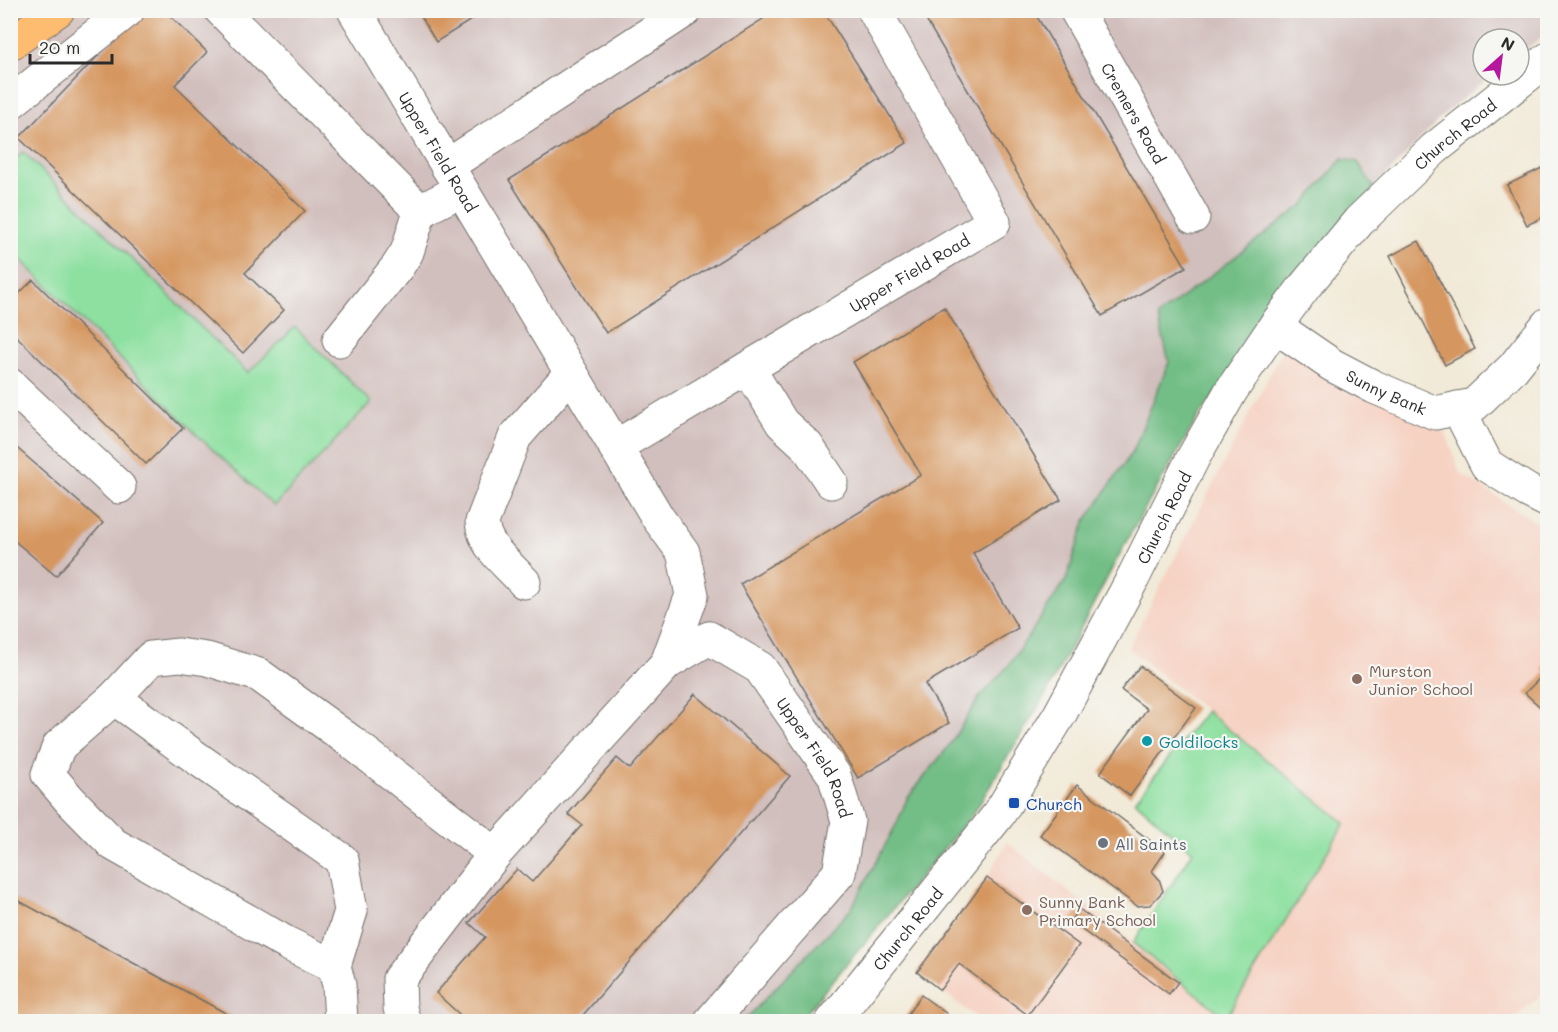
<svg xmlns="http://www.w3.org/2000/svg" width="1558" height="1032" viewBox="0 0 1558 1032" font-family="Mali,sans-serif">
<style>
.built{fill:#f6d2c3}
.industrial{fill:#d1bfbd}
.green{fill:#8de0a0;stroke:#5c8666;stroke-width:1.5}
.forest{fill:#72be86;stroke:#4e7458;stroke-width:1.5}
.building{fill:#d5965e}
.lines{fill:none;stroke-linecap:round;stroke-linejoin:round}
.minor-casing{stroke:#716e68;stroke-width:35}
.major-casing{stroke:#716e68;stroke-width:35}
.minor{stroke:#fff;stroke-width:33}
.major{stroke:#fdbc70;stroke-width:33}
.education-dot{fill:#8d6e63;stroke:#f6f6f2;stroke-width:2}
.culture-dot{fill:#0f9aa8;stroke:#f6f6f2;stroke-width:2}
.transit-dot{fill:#1a4fb4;stroke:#f6f6f2;stroke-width:2}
.worship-dot{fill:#6b7280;stroke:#f6f6f2;stroke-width:2}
.labels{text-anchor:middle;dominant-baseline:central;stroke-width:4.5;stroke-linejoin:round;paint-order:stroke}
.street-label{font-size:16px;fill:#2b2b2b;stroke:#f6f6f2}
.education-label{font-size:16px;fill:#785e54;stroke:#f6f6f2;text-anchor:start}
.culture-label{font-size:16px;fill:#0d838f;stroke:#f6f6f2;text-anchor:start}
.transit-label{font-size:16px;fill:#164399;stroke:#f6f6f2;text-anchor:start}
.worship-label{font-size:16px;fill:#5b616d;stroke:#f6f6f2;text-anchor:start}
</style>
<rect width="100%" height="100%" fill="#f6f6f2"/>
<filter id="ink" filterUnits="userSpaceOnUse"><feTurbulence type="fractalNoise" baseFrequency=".0167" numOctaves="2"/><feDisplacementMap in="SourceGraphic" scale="12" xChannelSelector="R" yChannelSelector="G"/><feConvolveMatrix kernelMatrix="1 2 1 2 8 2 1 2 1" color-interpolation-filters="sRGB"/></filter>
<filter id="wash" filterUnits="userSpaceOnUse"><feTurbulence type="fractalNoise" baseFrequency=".008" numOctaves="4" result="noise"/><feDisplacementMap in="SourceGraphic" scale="24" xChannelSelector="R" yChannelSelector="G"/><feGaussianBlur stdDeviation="1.35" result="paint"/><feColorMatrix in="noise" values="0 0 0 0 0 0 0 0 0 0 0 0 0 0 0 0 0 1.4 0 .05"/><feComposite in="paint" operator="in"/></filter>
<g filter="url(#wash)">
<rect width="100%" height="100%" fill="#f2ead8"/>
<path class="built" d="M1285 345 1446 433 1460 473 1547 529V990L1511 1021H981L917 972 987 878 1007 842 1226 1018 1345 823 1128 648Z"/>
<path class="industrial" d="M1547 10 1548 32 1519 55V39H1483V75H1493L1448 110 1374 188 1198 417 1132 531 1054 681 975 811 782 1021 11 1022 10 11Z"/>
<g class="green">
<path d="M23 152 248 373 295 327 371 402 274 506 198 436 11 250V164Z"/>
<path d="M1206 711 1345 823 1226 1018 1133 943 1193 852 1135 801Z"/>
</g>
<path class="forest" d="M1342 159 1358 162 1374 188 1198 417 1132 531 1047 692 975 811 799 1021 743 1022 851 909 897 823 907 799 948 747 979 698 1009 665 1066 580 1085 522 1133 451 1169 362 1158 316 1304 204Z"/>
<g id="blocks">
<g class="building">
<path d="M142 10H164L207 52 175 85 305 211 245 273 284 310 243 353 19 138Z"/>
<path d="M417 10H487L436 42Z"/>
<path d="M777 10H823L907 143 606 333 509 180Z"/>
<path d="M920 10H1033L1186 267 1102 316Z"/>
<path d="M1548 165V215L1527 225 1507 185Z"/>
<path d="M1419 241 1475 349 1445 365 1390 256Z"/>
<path d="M33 280 183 428 146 464 10 330V302Z"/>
<path d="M944 307 1061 500 973 553 1018 628 925 684 949 723 858 778 740 584 921 475 853 362Z"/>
<path d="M10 442 103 523 56 576 10 537Z"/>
<path d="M1548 663V714L1525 693 1546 672 1542 668Z"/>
<path d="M1140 666 1196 708 1130 796 1100 773 1147 709 1121 690Z"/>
<path d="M695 694 790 776 577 1022H468L436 993 485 937 469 923 517 869 532 882 582 825 568 814 617 758 630 769Z"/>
<path d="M1077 785 1165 852 1152 871 1159 879 1163 891 1150 905 1137 906 1040 835Z"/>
<path d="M987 878 1079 945 1028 1015 959 964 940 990 917 972Z"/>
<path d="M10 896 242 1022H10Z"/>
<path d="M1079 909 1178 982 1169 994 1070 921Z"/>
<path d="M921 995 947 1014 942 1022H902Z"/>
</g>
</g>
</g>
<g filter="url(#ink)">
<use href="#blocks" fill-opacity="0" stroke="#716e68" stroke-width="1.5"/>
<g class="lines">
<defs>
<g id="minor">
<path d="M221 10 420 211 461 190"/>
<path id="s1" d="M354 10 658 518 683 552 692 595 667 663"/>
<path id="s2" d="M1076 10 1193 217"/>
<path d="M10 103 128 10"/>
<path d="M447 166 686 10"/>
<path id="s3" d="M1275 326 1332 365 1374 387 1435 413 1474 405 1513 368 1548 324"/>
<path d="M339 340 398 266 407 252 420 211"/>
<path d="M748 368 782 423 807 446 831 482"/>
<path d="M10 385 119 487"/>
<path d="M1458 408 1487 465 1528 491 1548 501"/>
<path id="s4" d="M615 447 994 222 874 10"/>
<path d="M524 582C508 564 484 547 482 522L515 437 571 373"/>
<path d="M114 698 198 759 342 860 351 911 334 966"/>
<path d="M341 1022 339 985 334 966 288 944 113 844 69 799 48 774 59 746 114 698 151 658 179 655 207 659 259 675 350 741 495 854"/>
<path id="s5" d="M404 1022 400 1008 399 979 495 854 667 663 709 638 760 668 834 775 848 821 839 873 710 1022"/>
<path id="s6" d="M832 1022 999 814 1060 714 1131 582 1193 458 1231 391 1275 326 1305 286 1359 221 1434 149 1548 59"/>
</g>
<path id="major" d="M10 44 58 10"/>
</defs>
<use href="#minor" class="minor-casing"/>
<use href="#major" class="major-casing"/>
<use href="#minor" class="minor"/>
<use href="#major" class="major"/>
</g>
</g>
<g class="education-dot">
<circle cx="1357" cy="679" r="6"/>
<circle cx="1027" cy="910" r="6"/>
</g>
<circle class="culture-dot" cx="1147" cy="741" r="6"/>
<rect class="transit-dot" x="1008" y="797" width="12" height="12" rx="3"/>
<circle class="worship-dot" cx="1103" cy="843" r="6"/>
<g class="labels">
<g class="street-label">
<text stroke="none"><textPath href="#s2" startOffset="118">Cremers Road</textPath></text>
<text stroke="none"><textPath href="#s6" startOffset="1092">Church Road</textPath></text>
<text stroke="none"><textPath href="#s1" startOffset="165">Upper Field Road</textPath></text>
<text stroke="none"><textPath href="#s4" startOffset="342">Upper Field Road</textPath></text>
<text stroke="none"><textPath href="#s3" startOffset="130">Sunny Bank</textPath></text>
<text stroke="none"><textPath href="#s6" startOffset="606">Church Road</textPath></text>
<text stroke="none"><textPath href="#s5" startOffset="672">Upper Field Road</textPath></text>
<text stroke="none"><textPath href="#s6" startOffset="120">Church Road</textPath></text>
</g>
<g class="education-label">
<text x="1369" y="670">Murston<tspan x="1369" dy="18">Junior School</tspan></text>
<text x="1039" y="901">Sunny Bank<tspan x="1039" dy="18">Primary School</tspan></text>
</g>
<g class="culture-label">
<text x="1159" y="741">Goldilocks</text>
</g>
<g class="transit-label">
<text x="1026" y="803">Church</text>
</g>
<g class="worship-label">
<text x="1115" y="843">All Saints</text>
</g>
</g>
<rect width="1558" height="1032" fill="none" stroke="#f6f6f2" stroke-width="36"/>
<g transform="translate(1501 57) rotate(28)"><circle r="28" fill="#f6f6f2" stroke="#a5a5a2" stroke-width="1.5"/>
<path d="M0-4.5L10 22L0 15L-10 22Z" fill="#b5179e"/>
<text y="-9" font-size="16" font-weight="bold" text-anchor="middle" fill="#2b2b2b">N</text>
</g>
<path d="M30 54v9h82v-9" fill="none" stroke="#2b2b2b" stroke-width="3"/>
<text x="39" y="54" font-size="18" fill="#2b2b2b" stroke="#f6f6f2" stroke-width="4.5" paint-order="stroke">20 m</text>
</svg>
